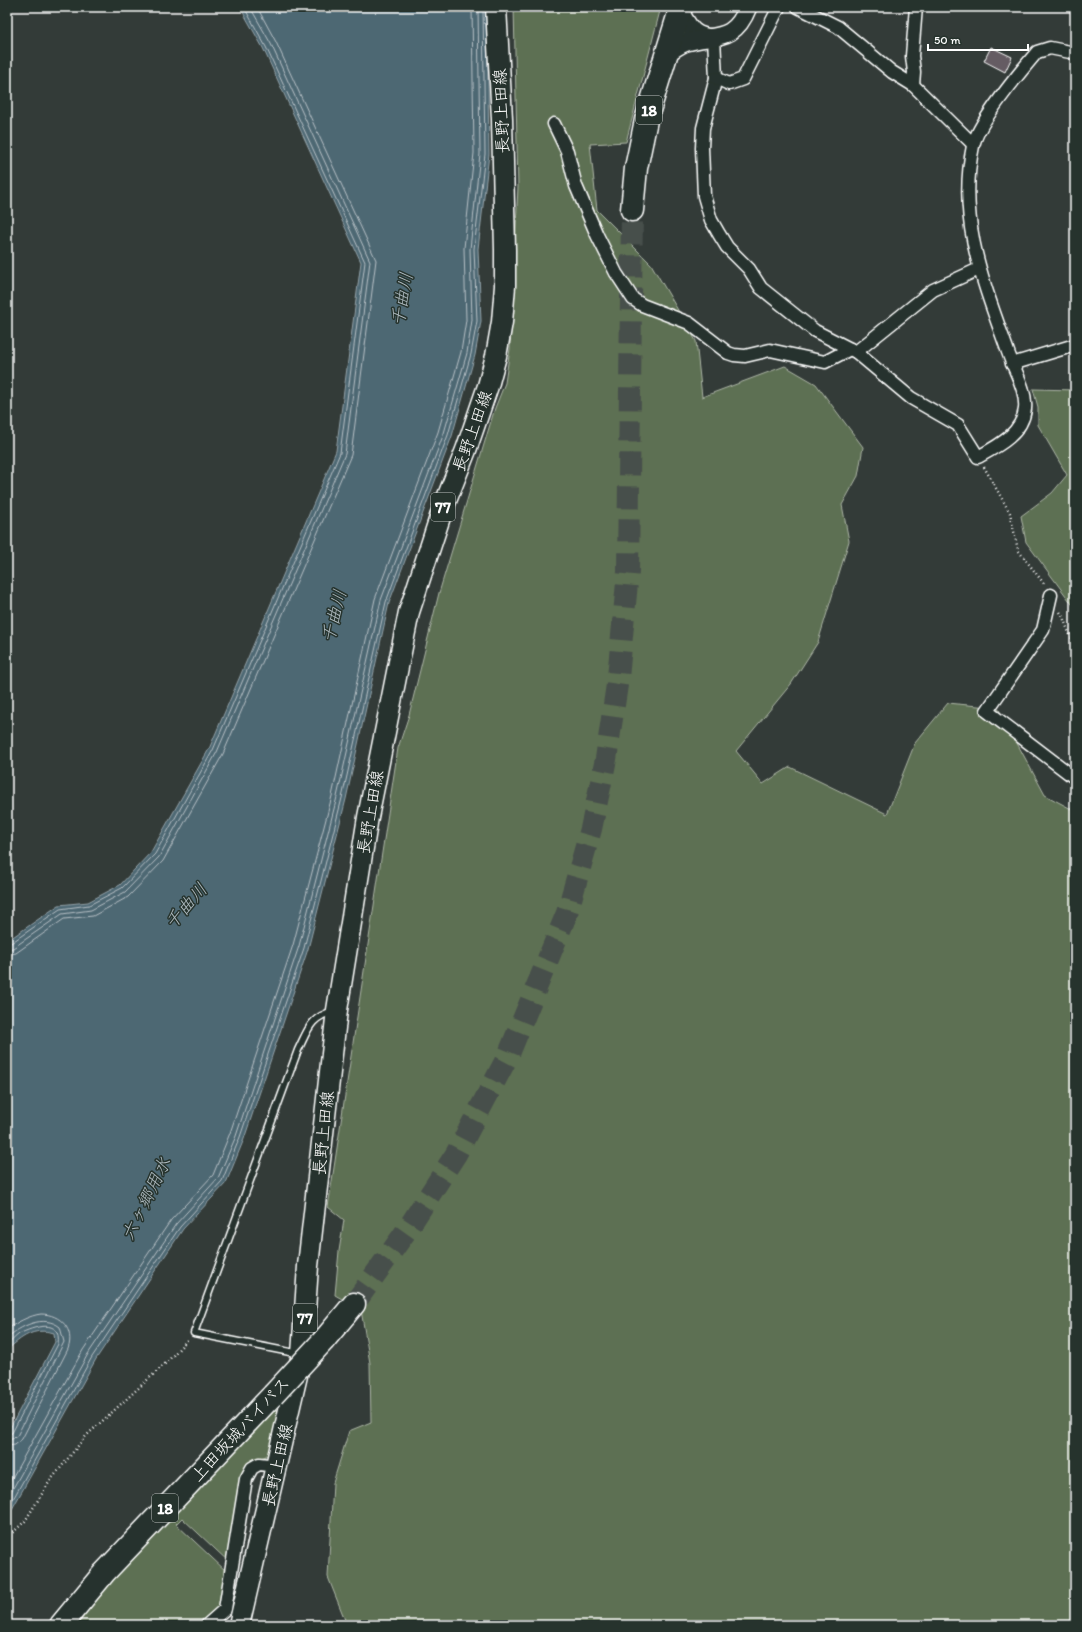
<svg xmlns="http://www.w3.org/2000/svg" width="1082" height="1632" viewBox="0 0 1082 1632" font-family="Itim,'Klee One',sans-serif">
<style>
.green{fill:#5d6f52;stroke:#aeb7a8}
.water{fill:#4e6773;stroke:#95a4ab}
.lines{fill:none;stroke-linecap:round;stroke-linejoin:round}
.shore{stroke:#b8c2c7;stroke-width:1}
.building{fill:#655c63;stroke:#fff}
.highway-tunnel{stroke:#474f4c;stroke-width:22;stroke-dasharray:22 11;stroke-linecap:butt}
.lane-casing{stroke:#fff;stroke-width:9}
.street-casing{stroke:#fff;stroke-width:15}
.secondary-casing{stroke:#fff;stroke-width:20}
.primary-casing{stroke:#fff;stroke-width:23}
.highway-casing{stroke:#fff;stroke-width:25}
.path{stroke:#fff;stroke-width:2.5;stroke-dasharray:1 3;stroke-linecap:butt}
.lane{stroke:#26332d;stroke-width:6}
.street{stroke:#26332d;stroke-width:12}
.secondary{stroke:#26332d;stroke-width:17}
.primary{stroke:#26332d;stroke-width:20}
.highway{stroke:#26332d;stroke-width:22}
.highway-bridge-casing{stroke:#fff;stroke-width:25;stroke-linecap:butt}
.highway-bridge{stroke:#26332d;stroke-width:22}
.labels{text-anchor:middle;dominant-baseline:central;stroke-width:3;stroke-linejoin:round;paint-order:stroke}
.shield{fill:#26332d;stroke:#bec2c0;stroke-width:1}
.shield-label{font-size:16px;font-weight:bold;fill:#fff}
.street-label{font-size:17px;fill:#fff;stroke:#26332d}
.water-label{font-size:18px;font-style:italic;fill:#afbbc0;stroke:#26332d}
</style>
<rect width="100%" height="100%" fill="#333b38"/>
<filter id="ink" filterUnits="userSpaceOnUse"><feTurbulence type="fractalNoise" baseFrequency=".025" numOctaves="2"/><feDisplacementMap in="SourceGraphic" scale="8" xChannelSelector="R" yChannelSelector="G"/><feConvolveMatrix kernelMatrix="1 2 1 2 8 2 1 2 1" color-interpolation-filters="sRGB"/></filter>
<g filter="url(#ink)">
<g class="green">
<path d="M514 7H661L626 142 590 144 597 210 651 264 696 341 702 397 785 366 816 384 863 447 858 476 842 505 849 541 818 642 791 684 736 751 763 784 790 767 887 814 915 743 948 703 998 708 1045 795 1075 811V1625H347L328 1577 333 1483 349 1431 371 1422 370 1363 361 1310 335 1295 339 1251 344 1220 328 1207 398 748 409 715 439 593 495 408 505 383 510 349 518 187Z"/>
<path d="M1033 389 1075 390V608L1026 542 1021 516 1052 493 1067 475 1038 425V407Z"/>
<path d="M282 1400 271 1454 255 1460 230 1563 182 1518 176 1524 228 1573 222 1607 202 1625H75L120 1570Z"/>
</g>
<path class="water" d="M240 7H487L489 154 478 249 481 321 475 355 452 436 389 603 346 799 308 949 244 1139 226 1183 183 1229 96 1359 7 1518V1434L55 1342 54 1333C33 1327 22 1337 7 1350V941L59 905 88 902 120 885 151 852 209 749 336 451 361 262 263 48Z"/>
<g class="lines">
<g class="shore">
<path d="M7 944 11 943 60 909 89 905 122 888 155 854 213 750 340 453 365 262 266 47 244 7"/>
<path d="M7 949 13 948 62 914 91 910 125 892 159 857 217 752 345 454 370 261 271 44 250 7"/>
<path d="M7 955 16 953 64 919 93 916 128 897 163 861 223 754 351 455 376 260 276 42 257 7"/>
<path d="M7 1330C14 1323 31 1315 41 1314 61 1314 75 1330 68 1349L22 1439 15 1445 7 1446"/>
<path d="M7 1338C20 1326 44 1314 60 1327L64 1342 17 1436 12 1439 7 1440"/>
<path d="M7 1345C11 1342 15 1337 19 1334 33 1327 62 1317 58 1344L12 1433 7 1435"/>
<path d="M7 1487 83 1350 171 1220 213 1175 230 1133 293 945 332 796 375 599 438 432 461 352 466 320 464 248 474 153 472 7"/>
<path d="M7 1499 88 1354 176 1224 218 1178 236 1136 299 946 337 797 381 600 444 433 467 353 472 320 470 249 480 154 478 7"/>
<path d="M7 1510 92 1357 180 1227 222 1181 240 1137 304 948 342 798 386 602 448 435 471 354 477 321 474 249 485 154 483 7"/>
</g>
</g>
<path class="building" d="M991 47 1012 57 1005 72 984 61Z"/>
<g class="lines">
<path class="highway-tunnel" d="M354 1304 407 1230 456 1154 508 1056 567 913 591 829 606 759 618 678 628 572 632 210"/>
<defs>
<path id="lane" d="M300 1354 194 1333 298 1050C308 1030 310 1017 334 1011"/>
<g id="street">
<path d="M798 7 838 27 892 72 913 85 973 144"/>
<path d="M714 38 716 78 703 128 702 148 704 196 711 220 719 234 727 247 749 269 761 288 815 331 856 352 911 398 958 425 978 457C998 446 1022 434 1025 409 1027 390 1014 370 1008 352 984 284 957 220 973 146 977 124 1021 71 1037 52L1050 48 1075 53"/>
<path d="M716 78 729 84 743 79 779 7"/>
<path d="M913 85 914 72 912 56 916 7"/>
<path d="M554 124 567 151 576 186 597 235 616 273 633 299 642 305 689 323 728 353 734 355 745 356 770 350 825 362 850 349"/>
<path d="M856 352 933 290 979 269"/>
<path d="M1012 364 1075 345"/>
<path d="M1051 595 1043 630 987 711 1075 778"/>
<path d="M207 1625 225 1609 246 1479 252 1468 259 1464 277 1466"/>
</g>
<g id="secondary">
<path d="M680 12C690 28 692 36 712 38"/>
<path d="M667 53C674 49 680 44 687 42 715 34 734 43 748 7"/>
</g>
<path id="primary" d="M239 1625 302 1354 308 1266 337 1010 368 817 409 612 442 511 466 450 488 386 496 356 502 322 505 286V250L502 119 496 7"/>
<g id="highway">
<path d="M632 210 636 168 646 120 681 7"/>
<path d="M324 1340 354 1304"/>
<path d="M61 1625 104 1573 273 1395"/>
</g>
</defs>
<use href="#lane" class="lane-casing"/>
<use href="#street" class="street-casing"/>
<use href="#secondary" class="secondary-casing"/>
<use href="#primary" class="primary-casing"/>
<use href="#highway" class="highway-casing"/>
<g class="path">
<path d="M984 467 1010 513 1018 550 1045 585"/>
<path d="M1060 612C1067 623 1067 633 1075 643"/>
<path d="M7 1538 25 1521 50 1481 86 1436 167 1362 188 1339"/>
</g>
<use href="#lane" class="lane"/>
<use href="#street" class="street"/>
<use href="#secondary" class="secondary"/>
<use href="#primary" class="primary"/>
<use href="#highway" class="highway"/>
<defs>
<path id="highway-bridge" d="M273 1395 324 1340"/>
</defs>
<use href="#highway-bridge" class="highway-bridge-casing"/>
<use href="#highway-bridge" class="highway-bridge"/>
</g>
</g>
<g class="labels">
<g class="shield">
<rect x="636" y="96" width="26" height="28" rx="3"/>
<rect x="431" y="493" width="24" height="28" rx="3"/>
<rect x="293" y="1304" width="24" height="28" rx="3"/>
<rect x="152" y="1494" width="26" height="28" rx="3"/>
</g>
<g class="shield-label">
<text x="649" y="110">18</text>
<text x="443" y="507">77</text>
<text x="305" y="1318">77</text>
<text x="165" y="1508">18</text>
</g>
<g class="street-label">
<text transform="translate(501 111) rotate(-92)">長野上田線</text>
<text transform="translate(472 431) rotate(-70)">長野上田線</text>
<text transform="translate(370 812) rotate(-80)">長野上田線</text>
<text transform="translate(323 1133) rotate(-84)">長野上田線</text>
<text transform="translate(240 1429) rotate(-47)">上田坂城バイパス</text>
<text transform="translate(277 1465) rotate(-77)">長野上田線</text>
</g>
<g class="water-label">
<text transform="translate(402 299) rotate(-80)">千曲川</text>
<text transform="translate(334 616) rotate(-76)">千曲川</text>
<text transform="translate(186 906) rotate(-49)">千曲川</text>
<text transform="translate(146 1199) rotate(-64)">六ヶ郷用水</text>
</g>
</g>
<rect width="1082" height="1632" fill="none" stroke="#26332d" stroke-width="24"/>
<rect x="12" y="12" width="1058" height="1608" fill="none" stroke="#fff" stroke-width="1.5" filter="url(#ink)"/>
<path d="M928 44v6h100v-6" fill="none" stroke="#ffffff" stroke-width="2"/>
<text x="934" y="44" font-size="12" fill="#ffffff" stroke="#26332d" stroke-width="3" paint-order="stroke">50 m</text>
</svg>
